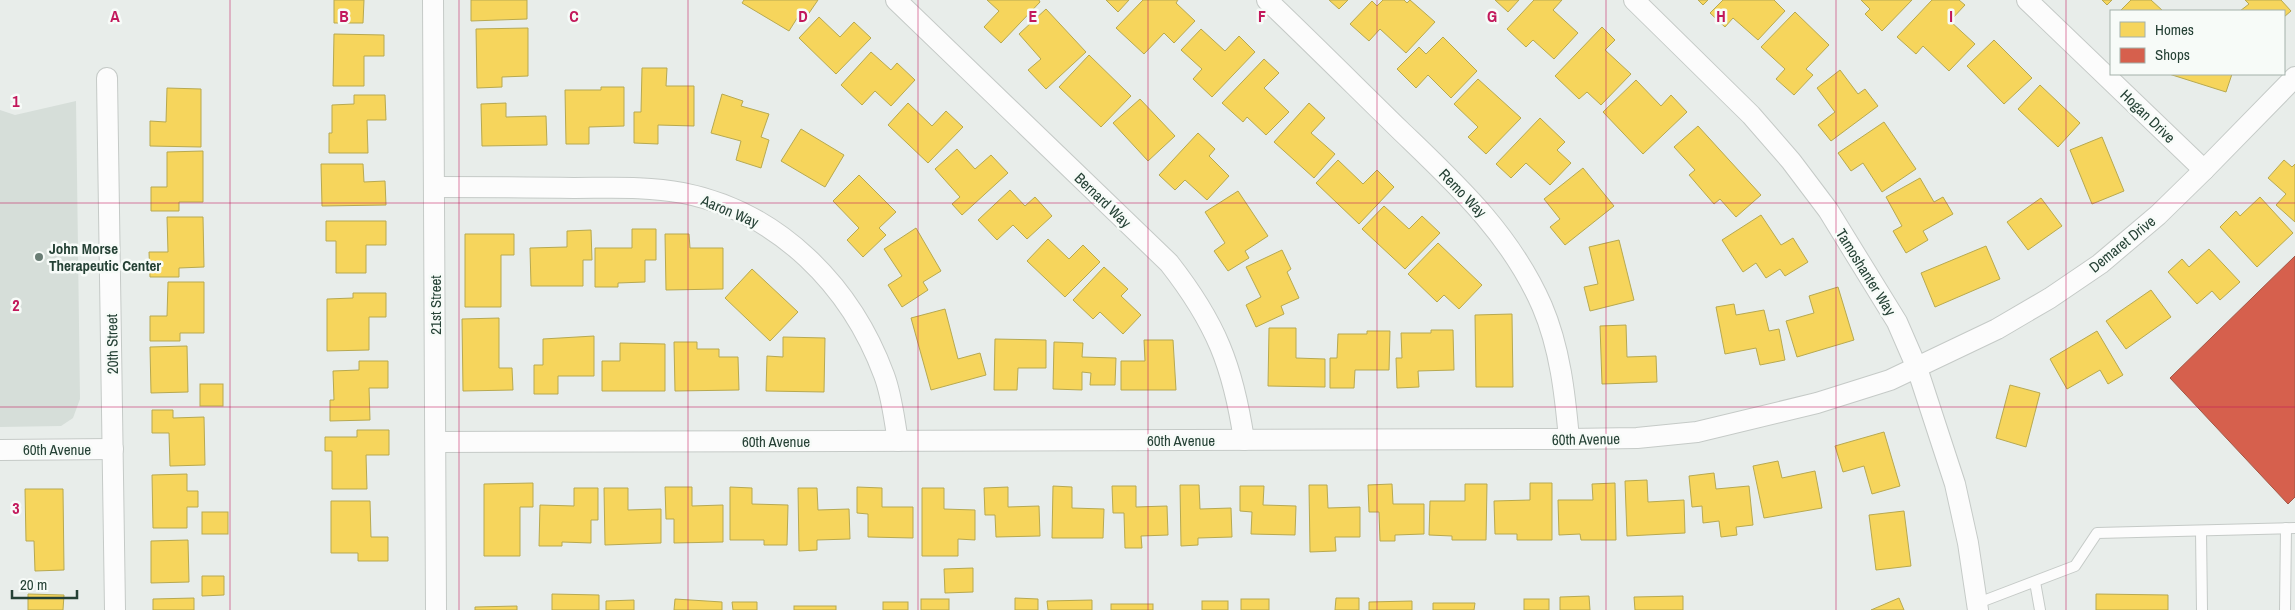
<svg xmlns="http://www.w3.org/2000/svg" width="2295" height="610" viewBox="0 0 2295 610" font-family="'Archivo Narrow',sans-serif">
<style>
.built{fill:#d6ded9}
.homes{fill:#f6d55c;stroke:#b7a950}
.shops{fill:#d6604d;stroke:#a15746}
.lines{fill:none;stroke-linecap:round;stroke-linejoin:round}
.service-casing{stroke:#c5cac7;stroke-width:12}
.minor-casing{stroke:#c5cac7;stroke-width:22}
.service{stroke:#fcfcfc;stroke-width:10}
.minor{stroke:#fcfcfc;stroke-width:20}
.grid{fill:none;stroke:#c2185b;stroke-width:1;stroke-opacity:0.55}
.poi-dot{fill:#697d74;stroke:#f7fbf8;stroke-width:2}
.labels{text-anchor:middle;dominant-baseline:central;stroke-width:5;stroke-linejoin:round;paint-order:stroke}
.street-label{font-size:15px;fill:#254135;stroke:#f7fbf8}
.poi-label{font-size:15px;font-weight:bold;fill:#254135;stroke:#f7fbf8;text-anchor:start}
.grid-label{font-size:16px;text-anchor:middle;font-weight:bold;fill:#c2185b;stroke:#f7fbf8;stroke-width:5;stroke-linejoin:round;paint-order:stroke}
</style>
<rect width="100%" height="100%" fill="#e8edea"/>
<path class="built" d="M76 101 80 399 73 418 61 426 0 427V110L15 115Z"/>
<g class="homes">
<path d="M334 0H364L363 23H334Z"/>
<path d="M471 0H527V19L471 21Z"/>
<path d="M744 0H818L807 16 801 12 789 31 742 3Z"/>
<path d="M987 0H1039L1040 2 1001 43 984 27 999 11Z"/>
<path d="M1106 0H1129L1118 12Z"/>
<path d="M1143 0H1178L1176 3 1195 21 1174 43 1164 33 1144 54 1116 28Z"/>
<path d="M1329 0H1348L1339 9Z"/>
<path d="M1383 0H1404L1407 3 1410 0 1435 22 1406 53 1380 29 1369 41 1350 24 1372 1 1377 6Z"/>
<path d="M1495 0H1519L1508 12Z"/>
<path d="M1534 0H1562L1553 10 1578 33 1554 59 1533 40 1526 47 1507 29Z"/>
<path d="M1698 0H1708L1703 5Z"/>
<path d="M1723 0H1774L1785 11 1758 40 1733 18 1725 27 1710 13Z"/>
<path d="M1861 0H1912L1882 31 1865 14 1870 9Z"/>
<path d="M1932 0H1959L1965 5 1950 21 1975 44 1949 71 1923 46 1916 54 1897 37Z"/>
<path d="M2102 0H2112L2107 5Z"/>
<path d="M2131 0H2151L2163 11H2120Z"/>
<path d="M2245 0H2281L2291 11 2284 17V11H2240L2249 4Z"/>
<path d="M1046 9 1086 52 1046 89 1028 70 1041 59 1019 34Z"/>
<path d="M1795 12 1829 45 1806 69 1813 75 1794 95 1776 79 1785 69 1761 47Z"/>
<path d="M819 17 840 37 854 22 871 38 836 74 799 38Z"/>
<path d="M1602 27 1615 40 1605 50 1631 74 1601 105 1587 92 1579 99 1555 76Z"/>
<path d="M528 28V76L502 77V87L477 88 476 29Z"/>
<path d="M1201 29 1225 51 1239 36 1255 52 1212 97 1193 79 1202 69 1181 50Z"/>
<path d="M334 34 384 35V56H364V86H333Z"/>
<path d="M1443 37 1477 71 1451 98 1428 75 1416 88 1397 69 1419 47 1426 54Z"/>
<path d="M1994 40 2032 78 2004 104 1967 66Z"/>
<path d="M871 52 891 70 897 63 915 80 891 106 875 91 862 105 841 85Z"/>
<path d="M1089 55 1131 96 1101 127 1059 87Z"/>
<path d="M1264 59 1279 73 1264 88 1289 112 1266 135 1247 117 1243 122 1222 103Z"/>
<path d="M642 68H667L666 86H694V126L658 125V144L634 143V112H641Z"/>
<path d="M1840 70 1858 94 1865 89 1878 106 1831 141 1818 125 1835 112 1817 88Z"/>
<path d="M2169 74H2232L2226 92Z"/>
<path d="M1478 79 1521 118 1486 154 1468 137 1478 127 1454 104Z"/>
<path d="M1636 80 1661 106 1671 95 1687 112 1643 154 1603 112Z"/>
<path d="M2040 85 2080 123 2058 147 2018 109Z"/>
<path d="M601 87H624V126L589 127V144H566L565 90H601Z"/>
<path d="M167 88 201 89V147L150 146V121L166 122Z"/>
<path d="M722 94 743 101 741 106 769 114 761 137 769 140 761 168 736 160 741 141 711 133Z"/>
<path d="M354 95H385L386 120H367L368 153H329V133H332V105L354 104Z"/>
<path d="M1140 99 1175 136 1148 161 1113 123Z"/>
<path d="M506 103V117L546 116 547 145 482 146 481 104Z"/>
<path d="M908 103 932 126 946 111 963 127 928 163 888 125Z"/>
<path d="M1309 103 1325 118 1311 133 1335 154 1314 178 1274 142Z"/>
<path d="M1540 118 1565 142 1557 150 1571 163 1550 185 1526 163 1511 178 1496 164Z"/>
<path d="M1884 122 1916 169 1882 192 1863 163 1851 171 1838 153Z"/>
<path d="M1698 126 1761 195 1736 217 1720 199 1714 204 1689 175 1695 170 1674 147Z"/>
<path d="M801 129 844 155 825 187 781 161Z"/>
<path d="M1198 133 1215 149 1209 156 1229 176 1207 200 1185 180 1175 190 1159 175Z"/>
<path d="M2102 137 2124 191 2092 204 2070 150Z"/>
<path d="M957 149 975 169 991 155 1008 173 962 215 952 204 960 197 935 169Z"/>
<path d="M203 151V202H179V211H151V187H167V152Z"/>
<path d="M1338 160 1363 184 1377 170 1394 187 1359 224 1316 183Z"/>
<path d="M2284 160 2292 167 2295 164V222L2276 205 2286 194 2268 178Z"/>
<path d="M321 164H363L364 182 385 181 386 205 322 206Z"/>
<path d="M1583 168 1614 206 1565 245 1550 227 1560 219 1544 199Z"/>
<path d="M859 175 896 212 879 228 886 235 863 257 847 240 859 228 833 201Z"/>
<path d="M1920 178 1934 202 1943 197 1953 214 1923 231 1928 240 1906 253 1893 231 1902 226 1886 197Z"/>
<path d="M1010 190 1025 206 1035 197 1052 216 1027 239 1013 225 997 240 978 220Z"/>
<path d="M1238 191 1268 236 1245 251 1249 258 1228 271 1214 251 1225 243 1205 212Z"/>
<path d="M2260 197 2293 233 2257 267 2220 227 2236 211 2240 216Z"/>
<path d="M2041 198 2062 226 2028 250 2007 222Z"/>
<path d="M1384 206 1409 229 1422 216 1440 233 1405 269 1362 229Z"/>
<path d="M1761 215 1781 245 1793 238 1808 262 1785 276 1780 269 1766 278 1756 263 1743 272 1722 240Z"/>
<path d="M167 217H203L204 267 179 268V277H150L149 252H168Z"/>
<path d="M326 221H386V245H366V273H336V241H326Z"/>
<path d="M916 228 941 271 923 282 928 290 902 307 888 285 902 276 884 249Z"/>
<path d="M632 229H656V260H645V282L618 283V287H595V248H632Z"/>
<path d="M591 230 592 260H583V286H531L530 248 567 247V231Z"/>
<path d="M465 234H514V255H501V307H465Z"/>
<path d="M665 234H689L690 248H723V289L666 290Z"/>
<path d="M1048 239 1069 259 1083 245 1100 262 1065 297 1027 261Z"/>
<path d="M1619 240 1634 300 1590 311 1584 287 1598 284 1589 247Z"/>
<path d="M1438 243 1482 285 1459 309 1444 295 1437 302 1408 274Z"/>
<path d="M1986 246 2000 279 1935 307 1921 273Z"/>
<path d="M2209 249 2240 282 2220 300 2212 291 2197 304 2168 272 2182 259 2189 267Z"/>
<path d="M1282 250 1291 269 1287 272 1299 298 1281 306 1284 314 1256 327 1246 305 1261 297 1246 267Z"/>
<path d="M1104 267 1128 289 1121 296 1141 315 1123 334 1100 312 1093 319 1073 300Z"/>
<path d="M752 269 798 312 770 341 725 298Z"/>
<path d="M168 282H204V333H180V341H150V316H167Z"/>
<path d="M1838 287 1854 340 1797 357 1786 321 1814 313 1809 296Z"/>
<path d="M2151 290 2171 317 2126 349 2106 321Z"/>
<path d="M353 293H386V317H369V350L327 351V299L353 298Z"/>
<path d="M1734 304 1736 315 1764 310 1769 331 1779 329 1785 360 1760 365 1756 348 1725 354 1716 307Z"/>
<path d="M945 309 958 359 980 353 986 375 931 390 911 318Z"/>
<path d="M1512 314 1513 387H1476L1475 315Z"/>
<path d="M499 318V368H512L513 390 463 391 462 319Z"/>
<path d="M1626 325 1627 357 1656 356 1657 382 1602 384 1600 326Z"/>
<path d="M1269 328H1296V358L1325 359V387L1268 386Z"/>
<path d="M1431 330H1453L1454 370 1418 371 1419 387 1397 388 1396 358H1402L1401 333H1431Z"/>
<path d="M1367 331H1390L1389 370H1355L1354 388H1330V358H1337L1338 334H1367Z"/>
<path d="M2097 331 2123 375 2108 384 2100 370 2067 389 2050 359Z"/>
<path d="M594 336V376H558V394H534V365H543V339Z"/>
<path d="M783 337 825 338 824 392 766 391 767 356 783 357Z"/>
<path d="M995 339 1046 340V368H1018L1017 390H994Z"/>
<path d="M1144 340H1173L1176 390H1121V361H1145Z"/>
<path d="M674 342H697V349H719V357H738L739 390 675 391Z"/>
<path d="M1054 342 1083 343 1082 357 1116 358 1115 385H1090L1091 373 1082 372V390L1053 389Z"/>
<path d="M620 343 665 344V391H602V361H620Z"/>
<path d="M187 346 188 392 151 393 150 347Z"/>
<path d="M359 361H388V388H369L370 420 330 421V400H334L333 371 359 370Z"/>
<rect x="200" y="384" width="23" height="22"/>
<path d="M2010 385 2040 393 2026 447 1996 438Z"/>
<path d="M152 410H173V418L204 417 205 465 170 466 169 433H152Z"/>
<path d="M357 430H389V455H366L367 489H332V451H325V437H357Z"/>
<path d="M1884 432 1900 486 1872 494 1864 466 1843 472 1835 446Z"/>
<path d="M1778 461 1782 478 1815 471 1822 508 1764 518 1753 466Z"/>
<path d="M1714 473 1716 489 1749 486 1753 525 1736 527 1737 535 1721 537 1719 521 1703 523 1702 506 1692 507 1689 476Z"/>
<path d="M187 474V491H198V507H187V528H153L152 475Z"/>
<path d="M1647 480 1648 502 1684 500 1685 533 1627 536 1625 481Z"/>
<path d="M533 483V507H520V556H484V484Z"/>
<path d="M1530 483H1552V540H1517V534H1495L1494 501 1530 500Z"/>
<path d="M1615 483 1616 540H1581L1580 534 1559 535 1558 500H1593L1592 484Z"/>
<path d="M1392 484 1393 504H1424V534L1395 535V541H1380L1379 512H1369L1368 485Z"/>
<path d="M1465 484H1487L1486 540H1452V536L1429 535 1430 501H1465Z"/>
<path d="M1180 485H1199L1200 509 1231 508 1232 537 1198 538V545L1181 546Z"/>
<path d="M1309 485H1327L1328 508 1360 507V537H1335L1336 551 1310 552Z"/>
<path d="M1053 486 1072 487V508L1104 509 1103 538H1052Z"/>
<path d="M1112 486H1136V507L1167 506 1168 535 1141 536 1142 548H1125L1124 513H1113Z"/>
<path d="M1240 486H1264L1263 505 1296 506 1295 535 1251 534 1252 512 1240 511Z"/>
<path d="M665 487H692V506L723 505V542L674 543V519H666Z"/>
<path d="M730 487 752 488V504L788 505 787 545H764V540H730Z"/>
<path d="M857 487 882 488V507H913V538L868 537V514L857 513Z"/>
<path d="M1008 487V507L1039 506 1040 536 996 537 995 515H985L984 488Z"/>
<path d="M574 488H598V520H591V543L562 542V546H539L540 505 574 506Z"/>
<path d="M604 488H628V510L661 509V543L605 545Z"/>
<path d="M798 488H817L818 510 849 509 850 539 817 540V550L799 551Z"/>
<path d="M922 488H944V509L975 510V540L958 539V556H922Z"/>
<path d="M25 489H63L64 570 35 571 34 541H26Z"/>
<path d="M331 501H370L371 537H388V561H358V553H331Z"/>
<path d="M1904 511 1911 566 1876 570 1869 515Z"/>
<rect x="202" y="512" width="26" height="22"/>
<path d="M188 540 189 582 151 583V541Z"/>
<path d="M973 568V592L945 593 944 569Z"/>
<path d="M202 576H224V595L202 596Z"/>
<path d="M28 594 64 595 63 610H28Z"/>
<path d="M552 594 599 595V610H552Z"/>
<path d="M2096 594 2168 595V610H2096Z"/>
<path d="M1589 596 1590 610H1560V597Z"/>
<path d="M1683 596V610H1635L1634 597Z"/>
<path d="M194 598V610H153V599Z"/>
<path d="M1015 598 1038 599V610H1015Z"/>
<path d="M1336 598H1359V610H1335Z"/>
<path d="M1899 598 1904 610H1871Z"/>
<path d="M675 599 722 602V610H674Z"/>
<rect x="921" y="599" width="28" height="11"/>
<rect x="1241" y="599" width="28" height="11"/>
<rect x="1524" y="599" width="25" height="11"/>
<path d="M634 600V610H606V601Z"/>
<path d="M1092 600V610H1048L1047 601Z"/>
<rect x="1202" y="601" width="26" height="9"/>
<path d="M1412 601V610H1369V602Z"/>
<path d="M732 602H757V610H733Z"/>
<rect x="883" y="602" width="25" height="8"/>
<path d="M1433 603H1475L1474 610H1433Z"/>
<rect x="1111" y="604" width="42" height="6"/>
<path d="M517 606V610H475V607Z"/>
<rect x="794" y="606" width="42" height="4"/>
</g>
<path class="shops" d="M2295 256V497L2288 504 2170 378Z"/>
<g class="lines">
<defs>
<g id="service">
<path d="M2201 531 2202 610"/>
<path d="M2035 582 2040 610"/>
<path d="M1978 603 2075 566 2097 533 2295 528"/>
<path d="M2285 610 2286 528"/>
</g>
<g id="minor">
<path d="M433 0 436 610"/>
<path d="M896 0 1169 263C1216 323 1233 366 1244 440"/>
<path d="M1267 0C1312 43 1356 87 1400 130 1456 184 1510 233 1542 306 1560 348 1565 394 1569 439"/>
<path d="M1634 0 1751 115 1791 161 1828 210 1897 322 1917 368 1955 484 1968 543 1978 610"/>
<path d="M2027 0 2204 170"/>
<path d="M107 78 115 610"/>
<path d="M434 187C481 187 527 187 574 188 610 188 647 186 683 193 779 212 851 286 884 375 892 396 894 419 898 441"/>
<path d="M436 442 1569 439 1637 438 1697 432 1817 403 1890 380 1997 329 2050 298 2100 264 2158 215 2204 170 2295 77"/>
<path d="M0 450 113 449"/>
</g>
</defs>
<use href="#service" class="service-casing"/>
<use href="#minor" class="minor-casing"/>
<use href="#service" class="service"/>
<use href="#minor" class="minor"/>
</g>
<path class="grid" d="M230 0V610M459 0V610M688 0V610M918 0V610M1148 0V610M1377 0V610M1606 0V610M1836 0V610M2066 0V610M0 203H2295M0 407H2295"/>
<circle class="poi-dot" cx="39" cy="257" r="5"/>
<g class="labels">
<g class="street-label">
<text transform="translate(2148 116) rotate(44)">Hogan Drive</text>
<text transform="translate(1463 193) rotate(46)">Remo Way</text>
<text transform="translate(1103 200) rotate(44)">Bernard Way</text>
<text transform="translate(730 211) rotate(23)">Aaron Way</text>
<text transform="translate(2122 244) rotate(-39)">Demaret Drive</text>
<text transform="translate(1866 272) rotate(58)">Tamoshanter Way</text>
<text transform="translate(435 305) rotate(-90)">21st Street</text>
<text transform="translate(112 344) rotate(-91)">20th Street</text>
<text transform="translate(1586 439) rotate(-1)">60th Avenue</text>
<text x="1181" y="440">60th Avenue</text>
<text x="776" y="441">60th Avenue</text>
<text x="57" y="449">60th Avenue</text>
</g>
<g class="poi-label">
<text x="49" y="248">John Morse<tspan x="49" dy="17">Therapeutic Center</tspan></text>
</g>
</g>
<g class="grid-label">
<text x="115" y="22">A</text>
<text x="344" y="22">B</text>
<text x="574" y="22">C</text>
<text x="803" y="22">D</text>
<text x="1033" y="22">E</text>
<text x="1262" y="22">F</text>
<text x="1492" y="22">G</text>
<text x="1721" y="22">H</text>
<text x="1951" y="22">I</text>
<text x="16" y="107">1</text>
<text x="16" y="311">2</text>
<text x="16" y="514">3</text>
</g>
<rect x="2110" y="10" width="175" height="65" fill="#f7fbf8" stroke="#a3b1aa"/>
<rect x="2120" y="22" width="25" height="15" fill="#f6d55c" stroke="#a3b1aa"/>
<text x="2155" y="35" font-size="15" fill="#254135">Homes</text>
<rect x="2120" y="48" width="25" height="15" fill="#d6604d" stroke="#a3b1aa"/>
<text x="2155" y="60" font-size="15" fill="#254135">Shops</text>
<path d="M12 590v8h65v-8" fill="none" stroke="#254135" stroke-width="2.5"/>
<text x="20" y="590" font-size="15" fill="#254135" stroke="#f7fbf8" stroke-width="4" paint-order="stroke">20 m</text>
</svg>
